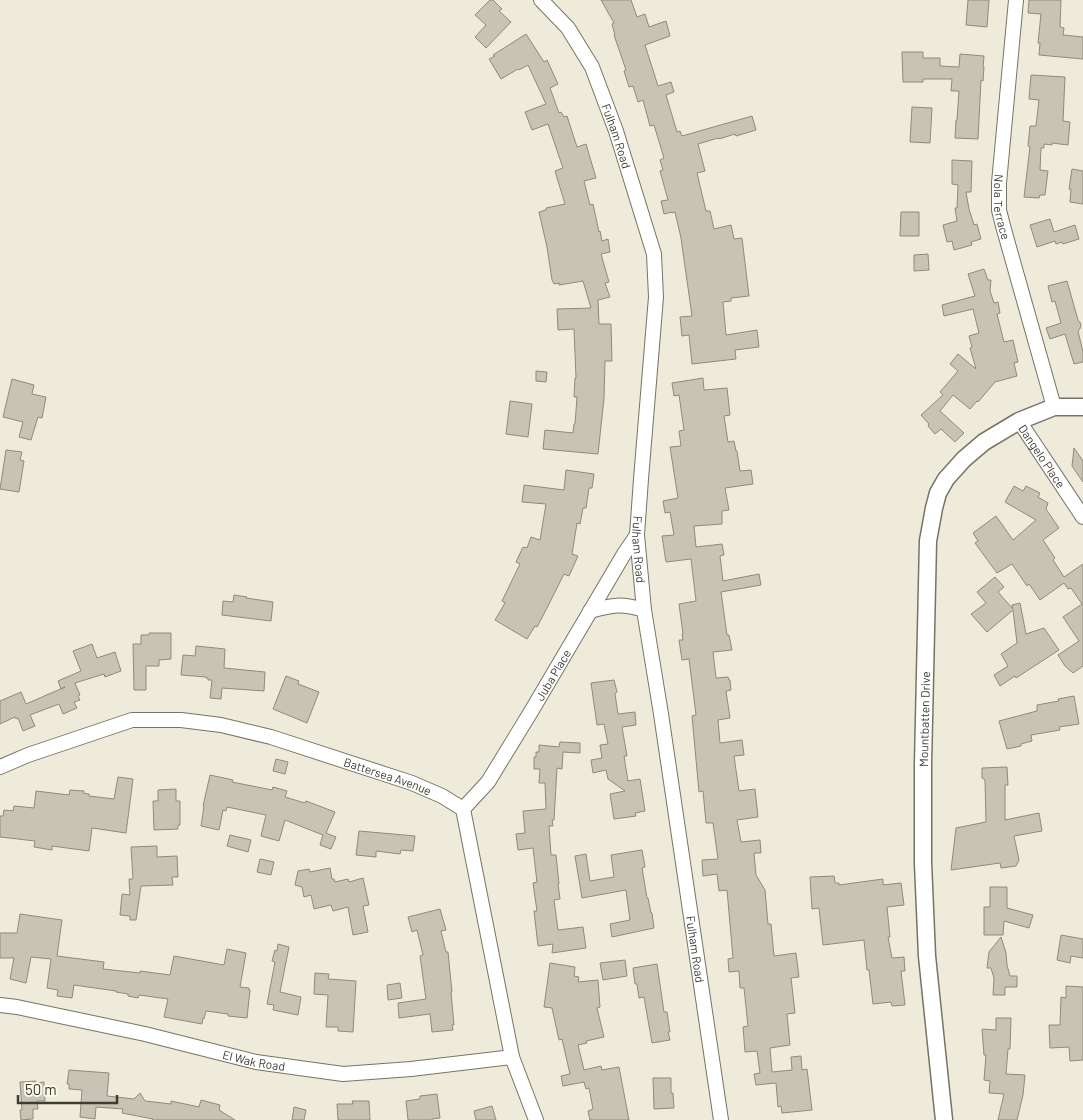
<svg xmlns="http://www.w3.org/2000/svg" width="1083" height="1120" viewBox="0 0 1083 1120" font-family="Barlow,sans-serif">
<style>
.building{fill:#c8c4b5;stroke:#8e8b7d}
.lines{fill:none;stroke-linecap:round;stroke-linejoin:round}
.minor-casing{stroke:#777466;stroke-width:16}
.major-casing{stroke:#777466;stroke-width:19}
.minor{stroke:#fff;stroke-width:14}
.major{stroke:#fff;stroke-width:16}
.labels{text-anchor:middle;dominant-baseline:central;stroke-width:4;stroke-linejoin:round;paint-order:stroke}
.street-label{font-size:12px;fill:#3d3c35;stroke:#fbf8e8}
</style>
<rect width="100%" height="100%" fill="#eeebdb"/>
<g class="building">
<path d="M490 0H493L502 9 499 11 511 22 486 48 475 37 486 25 475 15Z"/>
<path d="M601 0H631L637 17 645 14 649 27 666 21 670 36 645 45 658 86 671 82 674 92 666 95 677 132 680 131 682 136 752 116 756 130 736 136 735 134 719 139 718 138 698 144 705 171 697 173 706 211H710L714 229 731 225 734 239 742 238 749 296 731 298V301L723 302 726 335 757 330 759 347 735 350 736 359 692 364 689 335 682 336 680 317 692 316 681 238 675 212 672 213V212L664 214 661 201 668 200 660 171 663 170 660 160 664 158 654 125 650 126 643 100 638 102 633 86 629 87 624 71 626 70 614 35H615L612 24 614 23Z"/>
<path d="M968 0H989L987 27 966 25Z"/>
<path d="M1029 0H1061L1060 27 1064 28 1063 35 1083 37V59L1039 55 1040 43H1038L1041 14 1028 13Z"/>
<path d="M526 34 544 62 547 60 558 84 550 88 559 113 561 112 564 117 567 116 577 147 586 144 596 178 584 181 590 205 593 204 599 232 600 231 602 241 608 239 610 252 601 254 609 282 605 283 610 297 598 300 599 324H611L612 361H605L604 398 598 454 543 449 545 430 573 433 574 424H575L577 397H574L575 378H576L574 329 558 330 557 309 591 308 583 281 559 285V283L554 284 552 280 547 247 539 212 546 210V208L565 204 555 171 563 168 548 124 532 130 525 112 546 104 528 65 519 70 518 69 501 79 489 59 495 56 493 55Z"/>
<path d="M902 52H923V58H940V66L959 67 960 54 984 56 983 67H984L983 81 981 80 978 139 955 138 956 120H957L959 91H951L952 79H923V82H903Z"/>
<path d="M1031 75 1065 77 1063 121 1070 122 1068 145 1052 143V145L1044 144V148H1041L1040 170 1048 171 1045 195H1040L1039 198 1024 197 1030 147 1028 146 1030 126H1036L1039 100 1029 99Z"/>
<path d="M912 107 932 108 930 143 910 142Z"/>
<path d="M952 160 972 161 971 192H966L969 209 974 225 977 224 981 239 971 242 972 245 954 250 952 241 947 242 943 225 957 221 955 208H957L958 185 952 184Z"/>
<path d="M1072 169 1083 171V204L1070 202 1071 189H1069Z"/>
<path d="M901 212H919V236H900Z"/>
<path d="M1050 219 1054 232 1075 225 1079 239 1063 244 1062 242 1056 244 1055 241 1037 247 1030 225Z"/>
<path d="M928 254 929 270 914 271V255Z"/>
<path d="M984 269 988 280H991L990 291 994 303 998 302 1000 313 997 314 1004 342 1013 340 1018 362 1014 363 1017 376 995 382 978 402 977 401 970 409 953 395 940 411 964 433 955 442 941 429 935 434 928 426 929 424 921 415 943 395 940 392 958 371 950 364 958 354 976 369 970 348 972 347 969 336 979 333 973 309 944 316 942 305 975 296 968 274Z"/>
<path d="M1067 281 1078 320 1081 324 1080 329 1078 331 1083 352V362L1074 364 1065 334 1050 339 1046 328 1061 323 1055 301 1052 302 1048 286Z"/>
<path d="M536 371 547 372 546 382 536 381Z"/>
<path d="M703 378 704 390 727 388 730 415 724 416 728 442 734 441 736 451H737L740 471 751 470 753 484 725 488 729 510 722 511V524L694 526 696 547 722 544 724 555 720 556 723 581 759 574 761 585 721 592 727 635H729L732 650 713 652 716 678 728 677 729 680H730L731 690 726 691 730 718 718 720 720 743 742 740 744 755 734 756 739 791 755 789 758 817 737 820 741 842 760 840 761 853H754L756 875 765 890 768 924H771L774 956 796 953 799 977 791 978 795 1013 787 1014 790 1045 770 1048 772 1072 792 1070 791 1057 801 1056 802 1070 807 1069 812 1110 782 1113 781 1106 778 1107 776 1083 756 1085 754 1074 760 1073 757 1051 745 1052 744 1039 743 1027 748 1026 744 988H740L739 971 729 972 728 959 733 958 727 890 719 891 717 874 703 876 702 860 718 859 713 823H706L703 791 699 792 692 716 696 715 689 659 682 660 679 640H683L682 634H683L679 604 696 601 691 559 666 562 662 536 674 535 670 512 665 513 663 501 678 498 670 447 681 446 679 431 684 430 679 395 674 396 672 383Z"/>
<path d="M12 379 34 385 32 394 46 397 42 418 38 417 31 440 19 437 23 422 3 417Z"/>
<path d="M510 401 532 404 528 437 506 434Z"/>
<path d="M1074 448 1083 461V482L1072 466Z"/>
<path d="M6 450 22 452 20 460 24 461 19 492 0 489Z"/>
<path d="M566 470 594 474 592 488H589L586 508H583L580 524 577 523 572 554 578 556 569 576 564 574 547 608 537 627 535 626 527 639 495 620 505 603 502 601 520 564 516 562 523 547 527 548 531 537 540 540 546 504 522 502 524 485 564 490Z"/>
<path d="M1014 486 1023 491 1026 486 1040 493 1038 497 1048 503 1046 509 1059 528 1043 540 1055 558 1053 560 1064 577 1083 564V666L1073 673 1065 666 1058 655 1079 641 1063 617 1082 604 1071 588 1068 589 1064 583 1040 600 1029 584 1027 586 1012 564 997 573 975 543 978 541 973 533 996 516 1013 540 1036 520 1005 502Z"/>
<path d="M995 577 1004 587 998 592 1013 609 1012 605 1020 603 1026 634 1044 628 1059 650 1016 678 1015 676 1000 686 994 675 1008 666 1001 654 1017 643 1013 610 987 632 971 614 986 603 977 592Z"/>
<path d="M234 595 247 597 246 598 273 602 271 621 222 615 223 601 233 602Z"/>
<path d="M149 633H171V659L159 660V666H146V690H134L133 644H141V635H149Z"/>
<path d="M92 644 97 658 115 652 121 671 105 677 104 674 75 683 80 695 78 696 80 700 74 702 77 708 63 714 59 704 30 715 35 726 23 731 18 718 16 719 15 717 0 724V701L21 692 26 704 65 687 61 689 58 681 81 671 73 651Z"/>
<path d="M196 646 225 649 224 668 265 672 264 691 222 688 221 699 210 698 212 680H208V678H206V677L181 675 183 655 195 656Z"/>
<path d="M286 676 299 681 298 684 319 692 307 723 273 709Z"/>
<path d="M614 680 617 692 615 694 618 714 635 712 636 725 622 727 627 756H624L628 781 640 779 645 811 635 813 636 816 614 819 610 794 625 791 608 779 606 770 593 773 591 760 602 758 600 745 608 744 604 724 597 725 591 683Z"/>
<path d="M1074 696 1079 724 1059 727 1060 730 1031 735 1032 741 1021 744V746L1007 749 999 721 1037 711V705L1059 701 1058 699Z"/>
<path d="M560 742 580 743V753L563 752 562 769 557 768 554 820H552L553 826H549L551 855H556L559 884H558L560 899 554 900 558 930 583 927 586 948 552 953 553 944 538 946 534 911H537L533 883 537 882 533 848 518 850 516 834 525 833 523 811 546 809 545 783H539L540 769H534V757H536V752H539V745L559 747Z"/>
<path d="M276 759 288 762 285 774 273 771Z"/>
<path d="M1007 767 1008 785H1005V820L1039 813 1042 831 1014 836 1019 860 1016 866 1001 868 1000 863 951 870 956 828 986 822 985 780 982 778V768Z"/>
<path d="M210 775 233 780 232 782 272 790 273 787 287 791 285 797 305 803 306 801 335 812 326 833 336 837 331 849 320 845 323 835 285 820 279 841 261 836 266 815 227 807 226 811 223 810 219 830 201 826 204 806H203Z"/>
<path d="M118 777 133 779 126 833 92 828 89 851 52 846V850L34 847 35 841 0 837V816H3L4 810 13 811 14 806 34 808 36 791 69 795 70 790 84 791 83 793 89 794V796L114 799Z"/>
<path d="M176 789V801H180V825H178V829L154 830 153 801H158V790Z"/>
<path d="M359 831 415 836 413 851 401 850 400 854 376 851V857L356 855Z"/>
<path d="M230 835 251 840 248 852 227 846Z"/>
<path d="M157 846V857L177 856 178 877H172L173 885 141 886 136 920H130V916L120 915 122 894 130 895 129 879H133L131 847Z"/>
<path d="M642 850 645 867 642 868 647 898H648L651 913H652L654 928 612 937 610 924 630 920 626 890 582 898 575 856 586 854 590 881 614 877 611 855Z"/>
<path d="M260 859 274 862 271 875 257 872Z"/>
<path d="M330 868 332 879H334L335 882 348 879 349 882 363 878 369 905 363 906 368 932 353 935 348 907 333 911 331 905 314 909 311 895 304 897 302 887 295 885 298 871 309 869 310 872Z"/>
<path d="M834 876 835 883H839V885L883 879V885L901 883 904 905 887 907 890 937H888L892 958 904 957 905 971H901L905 1005 892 1006 891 1002 873 1004 869 970H867L864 940 823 945 819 908 812 909 810 877Z"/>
<path d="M990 887H1007V908L1033 915 1029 928 1004 921 1003 935H984V907H990Z"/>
<path d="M440 909 446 930 441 931 446 952H448L452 992H451L454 1025H452L453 1030 432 1032 430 1014 399 1018 398 1003 426 999 420 956 423 955 417 930 412 932 408 917Z"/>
<path d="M20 914 62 920 57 956 104 962 103 969 140 973V971L170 975 174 956 224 965 227 949 246 953 240 987 249 988V990H250L247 1018 228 1016V1014L206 1011 204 1019 203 1018 202 1024 164 1017 168 999 139 995 138 998 128 996V994L116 992V991L74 985 72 998 57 996 58 990 47 988 51 959 31 957 26 983 10 979 14 958H0V933H17Z"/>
<path d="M1061 935 1083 939V958L1071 956 1070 963 1057 960Z"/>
<path d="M1001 937 1006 953 1007 965 1010 976H1017V987H1005V995H993L994 978 991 968H987L989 952Z"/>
<path d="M278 944 289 947 280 992 301 997 298 1015 273 1010 274 1005 267 1004 275 962 272 961 275 950 277 951Z"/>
<path d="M625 960 627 976 603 980 600 963Z"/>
<path d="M550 963 575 967 574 976 579 977 578 982 598 980 600 1007 597 1008 604 1037 586 1041 587 1043 578 1045 584 1070 601 1066 602 1070 619 1067 629 1120H590L588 1111 593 1109 589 1088 586 1089 584 1082 563 1086 561 1076 570 1074 562 1039 559 1040 552 1008 544 1007Z"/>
<path d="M657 964 664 1012H667L670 1032H668L670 1040 652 1043 644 997 639 998 637 984H635L633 968Z"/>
<path d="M315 973 329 974 328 979 356 981 353 1032 338 1031V1027H326L328 995 314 994Z"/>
<path d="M400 983 402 998 388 1000 387 985Z"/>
<path d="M1066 986 1083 987V1060L1070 1061 1069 1047 1050 1048 1049 1025H1060L1061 997 1066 998Z"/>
<path d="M996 1018H1011L1010 1049H1008L1006 1074 1025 1075 1023 1095 1017 1120H998L1004 1094 989 1093 990 1081 984 1080 986 1055H984L982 1029 996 1030Z"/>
<path d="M69 1070 109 1073 107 1096 134 1099 140 1093 145 1101 171 1104V1101L199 1107 201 1100 220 1105 219 1110 235 1120H152L153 1119 122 1113 123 1109 96 1107 95 1119 80 1117 82 1090 69 1089V1084H67Z"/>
<path d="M653 1078H671V1093H673L674 1108 654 1109Z"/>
<path d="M36 1081V1083L44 1082 45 1101H37L38 1109H33V1119L21 1120 20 1110H22L20 1082Z"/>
<path d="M437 1094 440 1118 432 1119V1120H408L406 1101 420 1099V1096Z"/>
<path d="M352 1101H369L370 1120H338L337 1104H353Z"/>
<path d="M492 1106 496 1120H476L474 1111Z"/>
<path d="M294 1107 306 1110 304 1120H292Z"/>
</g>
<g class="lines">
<defs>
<g id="minor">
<path id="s1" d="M541 0 568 28 592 67 616 131 654 254 656 297 641 479 637 535 644 610 661 714 721 1120"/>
<path id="s2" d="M1016 0 999 183V210L1003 226 1054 407"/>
<path id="s3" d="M1019 421 1083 517"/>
<path d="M590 611C613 605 621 603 644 610"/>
<path id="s4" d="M0 767 28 755 132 720H181L221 725 271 737 412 783 442 796 463 809 512 1057 536 1120"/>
<path id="s5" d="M463 809 488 782 532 710 624 554 637 535"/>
<path id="s6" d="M0 1005 17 1007 145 1034 256 1062 343 1074 411 1069 512 1057"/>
</g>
<g id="major">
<path id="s7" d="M944 1120 927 956 923 863V764L928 541 934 508 938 493 946 479 964 459 984 442 1019 421 1054 407H1083"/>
</g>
</defs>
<use href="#minor" class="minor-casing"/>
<use href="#major" class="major-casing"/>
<use href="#minor" class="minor"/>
<use href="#major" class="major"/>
</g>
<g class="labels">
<g class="street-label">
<text stroke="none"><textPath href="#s1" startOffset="158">Fulham Road</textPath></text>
<text stroke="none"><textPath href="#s2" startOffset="208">Nola Terrace</textPath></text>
<text stroke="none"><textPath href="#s3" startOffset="42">Dangelo Place</textPath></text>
<text stroke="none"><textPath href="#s1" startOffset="578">Fulham Road</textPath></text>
<text stroke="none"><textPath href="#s5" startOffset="162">Juba Place</textPath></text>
<text stroke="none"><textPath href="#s7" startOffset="402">Mountbatten Drive</textPath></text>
<text stroke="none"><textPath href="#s4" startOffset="404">Battersea Avenue</textPath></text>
<text stroke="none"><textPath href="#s1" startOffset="982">Fulham Road</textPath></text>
<text stroke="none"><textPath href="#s6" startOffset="260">El Wak Road</textPath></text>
</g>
</g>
<path d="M18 1095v8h99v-8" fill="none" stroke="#3d3c35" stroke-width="2.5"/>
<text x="25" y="1095" font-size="15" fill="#3d3c35" stroke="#fbf8e8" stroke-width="4" paint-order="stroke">50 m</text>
</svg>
